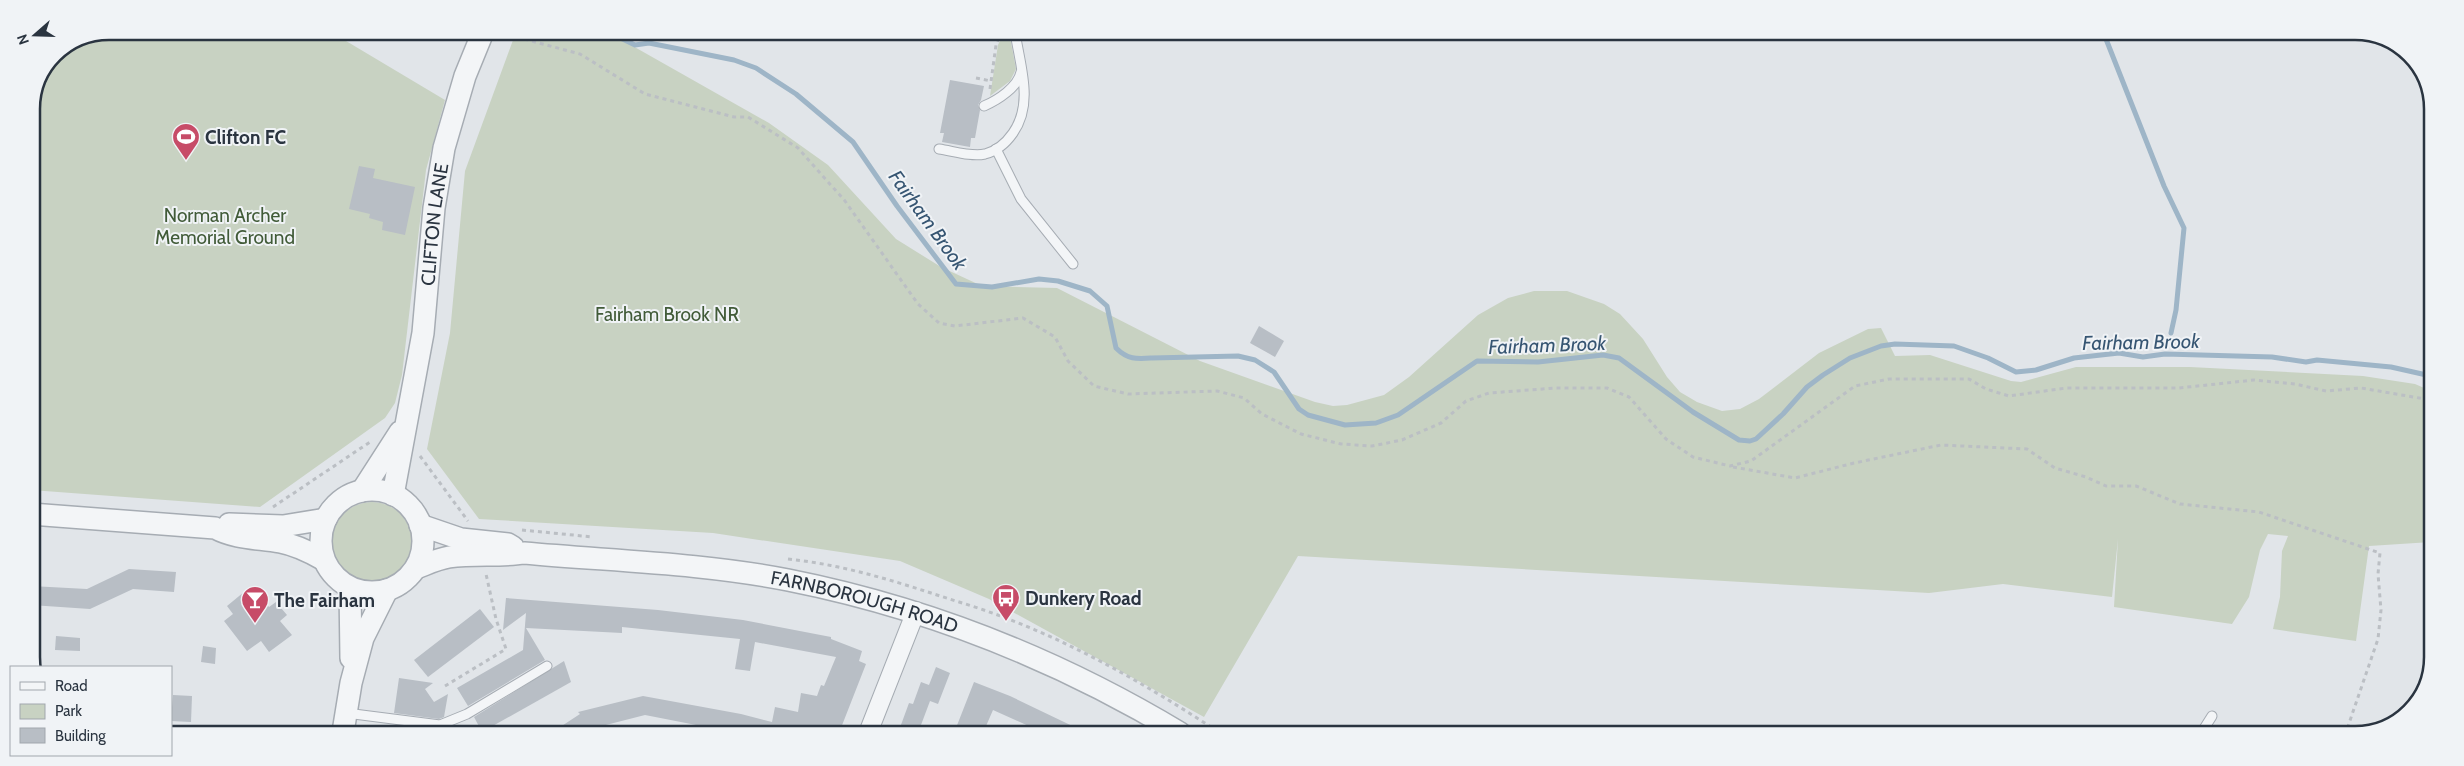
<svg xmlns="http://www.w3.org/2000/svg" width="2464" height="766" viewBox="0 0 2464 766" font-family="Cabin,sans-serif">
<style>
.green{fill:#c8d2c2}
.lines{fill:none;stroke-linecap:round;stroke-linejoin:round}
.stream{stroke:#9eb5c7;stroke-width:5}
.building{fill:#b8bec5}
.service-casing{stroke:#a6acb3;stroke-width:11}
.minor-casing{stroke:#a6acb3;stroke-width:20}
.tertiary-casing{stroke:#a6acb3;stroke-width:24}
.path{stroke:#bbbfc4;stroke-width:3;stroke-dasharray:4 4;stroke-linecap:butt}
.service{stroke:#f3f5f7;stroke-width:9}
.minor{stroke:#f3f5f7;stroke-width:18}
.tertiary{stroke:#f3f5f7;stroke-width:21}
.labels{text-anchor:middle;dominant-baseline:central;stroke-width:4;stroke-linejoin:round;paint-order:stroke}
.poi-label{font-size:19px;font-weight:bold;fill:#2a3440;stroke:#f0f3f6;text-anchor:start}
.park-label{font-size:19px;fill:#415b38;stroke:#f0f3f6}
.street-label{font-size:19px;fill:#2a3440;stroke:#f0f3f6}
.water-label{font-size:20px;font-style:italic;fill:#365572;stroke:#f0f3f6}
.rim{fill:none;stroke:#2a3440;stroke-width:2.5}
</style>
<rect width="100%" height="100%" fill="#e1e5e9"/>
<g class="green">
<path d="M109 31 331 32 445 100 426 170 402 375 395 403 385 418 260 507 31 490V108L54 54Z"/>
<path d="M516 32H608L769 123 828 165 896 239 941 267 982 286 1057 288 1200 361 1315 402 1333 406 1347 405 1384 395 1409 377 1478 315 1508 298 1534 291H1567L1604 304 1620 314 1643 339 1667 377 1680 392 1697 402 1722 411 1740 409 1759 399 1819 353 1868 329 1881 328 1895 356 1930 355 2011 381 2021 382 2076 367H2190L2363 376 2415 384 2431 391V542L2369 546 2356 641 2273 629 2280 597 2282 551 2288 536 2268 534 2260 550 2249 597 2232 624 2114 607 2118 539 2112 597 2003 584 1929 593 1298 556 1204 717 989 599 900 561 713 533 479 519 427 449 450 333 465 171Z"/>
<path d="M1004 32H1009L1016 69 1010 81 990 96 998 45Z"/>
<circle cx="372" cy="542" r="40"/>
</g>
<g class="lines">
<g class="stream">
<path d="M608 32 635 45 649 43 734 60 756 68 796 94 853 142 897 206 956 284 992 287 1039 279 1058 281 1090 291 1107 306 1116 348C1128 360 1137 359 1152 358L1238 356 1255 360 1274 372 1299 409 1308 415 1345 425 1376 423 1398 415 1477 361 1538 362 1603 355 1619 358 1693 412 1739 440 1750 441 1756 439 1783 414 1807 387 1823 375 1850 358 1881 346 1895 344 1954 346 1988 358 2016 372 2036 370 2074 358 2119 353 2143 357 2165 354 2272 357 2306 362 2317 360 2391 367 2431 376"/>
<path d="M2104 34 2164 186 2184 228 2176 310 2171 333"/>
</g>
</g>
<g class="building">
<path d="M950 80 984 86 981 100 978 105 980 110 975 138H971L970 147 942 142 944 133H940Z"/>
<path d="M359 166 375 169 373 178 415 187 405 235 382 230 383 222 369 218 370 214 349 209Z"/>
<path d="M1259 326 1284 341 1275 357 1250 343Z"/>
<path d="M129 569 176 572 174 592 133 589 90 609 31 605V586L87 589Z"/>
<path d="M244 592 250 599 258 593 269 607 276 602 287 615 280 621 292 635 269 652 261 641 247 651 224 621 233 614 227 606Z"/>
<path d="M506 598 658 610 743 620 831 637V639L862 651 859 661 866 664 839 733H737L645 715 594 728 586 733H551L580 714 578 712 643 696 741 714 772 722 775 707 798 712 801 693 817 696 821 685 824 686 836 657 755 642 750 671 735 669 740 639 622 627V633L526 628 545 660 468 706 457 688 523 650 526 613 503 630Z"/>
<path d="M480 609 494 627 428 677 414 660Z"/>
<path d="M56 636 80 638V651L55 650Z"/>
<path d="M203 646 216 648 215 664 201 662Z"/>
<path d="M564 661 571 682 482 732 474 717Z"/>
<path d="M936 667 950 673 938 704 930 701 918 733H898L909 703 913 704 921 682 929 685Z"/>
<path d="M399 678 433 683 425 689 434 702 448 694 444 717 439 719 394 713Z"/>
<path d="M974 682 1010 696 1087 733H1044L993 710 983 733H954Z"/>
<path d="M173 695 192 696 191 722 171 721Z"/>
<path d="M392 725 439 731H441V732H392Z"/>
</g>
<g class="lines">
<defs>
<g id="service">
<path d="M984 106C998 100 1018 87 1021 72"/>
<path d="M939 149C953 151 971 157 985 154 997 151 1006 143 1013 133 1034 103 1020 66 1015 32"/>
<path d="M996 149 1021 199 1073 264"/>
<path d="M346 713 440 725 467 714 547 666"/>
<path d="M2200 735 2212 716"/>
</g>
<path id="minor" d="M868 733 916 611"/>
<g id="tertiary">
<circle cx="372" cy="541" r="51"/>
<path d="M362 491 400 432"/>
<path id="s1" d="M393 495 423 333 434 208 444 148 465 76 483 32"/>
<path d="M31 514 215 528C236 539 257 538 280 542 296 545 310 552 324 560"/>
<path d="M229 524 283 526 326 519"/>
<path d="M420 525 461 539 508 544 513 547"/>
<path id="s2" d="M416 568C427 564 437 559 449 557 474 553 500 557 524 553 612 561 702 563 788 580 929 608 1057 659 1180 733"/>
<path d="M350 588 351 658"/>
<path d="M343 732 351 683 363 638 387 590"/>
</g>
</defs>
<use href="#service" class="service-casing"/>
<use href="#minor" class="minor-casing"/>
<use href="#tertiary" class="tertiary-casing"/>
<g class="path">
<path d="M510 32 524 39 580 54 645 94 734 117H748L798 148 845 201 918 304 939 323 955 326 1023 318 1055 337 1068 361 1094 386 1128 394 1217 391 1244 398 1262 414 1301 434 1341 444 1372 446 1402 440 1441 423 1466 401 1489 393 1556 388H1607L1629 397 1666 439 1693 457 1730 466 1751 461 1855 386 1889 379H1969L1986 389 2009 396 2066 388H2179L2254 380 2295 384 2326 391 2361 388 2431 400"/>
<path d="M976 78 991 81"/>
<path d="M990 89 996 45 1001 32"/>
<path d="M420 456 468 521"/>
<path d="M1733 467 1795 478 1854 463 1941 445 2027 449 2055 468 2086 477 2106 486H2136L2180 504 2259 512 2380 553 2378 574 2381 610 2378 639 2345 735"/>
<path d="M273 507 370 442"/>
<path d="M522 530 593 537"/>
<path d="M788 559C837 564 885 578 931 593 955 601 980 608 1003 617 1080 646 1152 688 1220 733"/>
<path d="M1003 617 1010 605"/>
<path d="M445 686 506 649 496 619 486 574"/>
</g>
<use href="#service" class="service"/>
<use href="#minor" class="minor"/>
<use href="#tertiary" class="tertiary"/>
</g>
<defs>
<symbol id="stadium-pin" viewBox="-11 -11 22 30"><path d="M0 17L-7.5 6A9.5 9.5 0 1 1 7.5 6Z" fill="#c74c68" stroke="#f0f3f6"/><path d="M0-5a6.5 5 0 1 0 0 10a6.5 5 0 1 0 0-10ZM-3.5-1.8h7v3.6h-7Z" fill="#fff"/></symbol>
<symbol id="bus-pin" viewBox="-11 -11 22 30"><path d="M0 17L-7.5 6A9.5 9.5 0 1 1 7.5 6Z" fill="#c74c68" stroke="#f0f3f6"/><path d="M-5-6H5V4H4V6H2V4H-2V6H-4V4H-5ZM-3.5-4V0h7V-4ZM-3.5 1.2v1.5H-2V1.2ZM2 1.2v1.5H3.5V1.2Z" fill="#fff"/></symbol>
<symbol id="bar-pin" viewBox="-11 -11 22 30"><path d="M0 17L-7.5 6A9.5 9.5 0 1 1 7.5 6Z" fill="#c74c68" stroke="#f0f3f6"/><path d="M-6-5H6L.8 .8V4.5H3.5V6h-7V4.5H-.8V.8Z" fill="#fff"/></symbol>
</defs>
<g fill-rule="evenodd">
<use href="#stadium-pin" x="170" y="121" width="32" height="43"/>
<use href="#bus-pin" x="990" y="582" width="32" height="43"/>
<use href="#bar-pin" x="239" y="584" width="32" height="43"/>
</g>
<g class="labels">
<g class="poi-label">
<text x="205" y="137">Clifton FC</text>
<text x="1025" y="598">Dunkery Road</text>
<text x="274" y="600">The Fairham</text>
</g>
<g class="park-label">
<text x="225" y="215">Norman Archer<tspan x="225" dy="22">Memorial Ground</tspan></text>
<text x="667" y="314">Fairham Brook NR</text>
</g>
<g class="street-label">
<text stroke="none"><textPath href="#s1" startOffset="274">CLIFTON LANE</textPath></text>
<text stroke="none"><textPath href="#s2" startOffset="455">FARNBOROUGH ROAD</textPath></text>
</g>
<g class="water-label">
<text transform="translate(928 220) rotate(54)">Fairham Brook</text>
<text transform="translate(2141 342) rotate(-1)">Fairham Brook</text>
<text transform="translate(1547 345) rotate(-2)">Fairham Brook</text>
</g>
</g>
<path d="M0 0H2464V766H0ZM109 40H2355A69 69 0 0 1 2424 109V657A69 69 0 0 1 2355 726H109A69 69 0 0 1 40 657V109A69 69 0 0 1 109 40Z" fill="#f0f3f6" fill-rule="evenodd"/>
<path class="rim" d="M109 40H2355A69 69 0 0 1 2424 109V657A69 69 0 0 1 2355 726H109A69 69 0 0 1 40 657V109A69 69 0 0 1 109 40Z"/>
<rect x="10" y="666" width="162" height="90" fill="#f0f3f6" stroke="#a1a7ad"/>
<rect x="20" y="682" width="25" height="8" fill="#f3f5f7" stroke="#a1a7ad"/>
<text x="55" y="691" font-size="15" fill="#2a3440">Road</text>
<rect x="20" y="704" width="25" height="15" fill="#c8d2c2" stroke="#a1a7ad"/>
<text x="55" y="716" font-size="15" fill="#2a3440">Park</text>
<rect x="20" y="728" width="25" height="15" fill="#b8bec5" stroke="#a1a7ad"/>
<text x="55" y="741" font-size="15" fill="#2a3440">Building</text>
<g transform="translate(35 35) rotate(250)" stroke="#f0f3f6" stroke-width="4" paint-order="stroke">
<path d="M0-4L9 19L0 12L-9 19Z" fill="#2a3440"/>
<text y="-8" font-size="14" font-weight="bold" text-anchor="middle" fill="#2a3440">N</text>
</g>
</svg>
